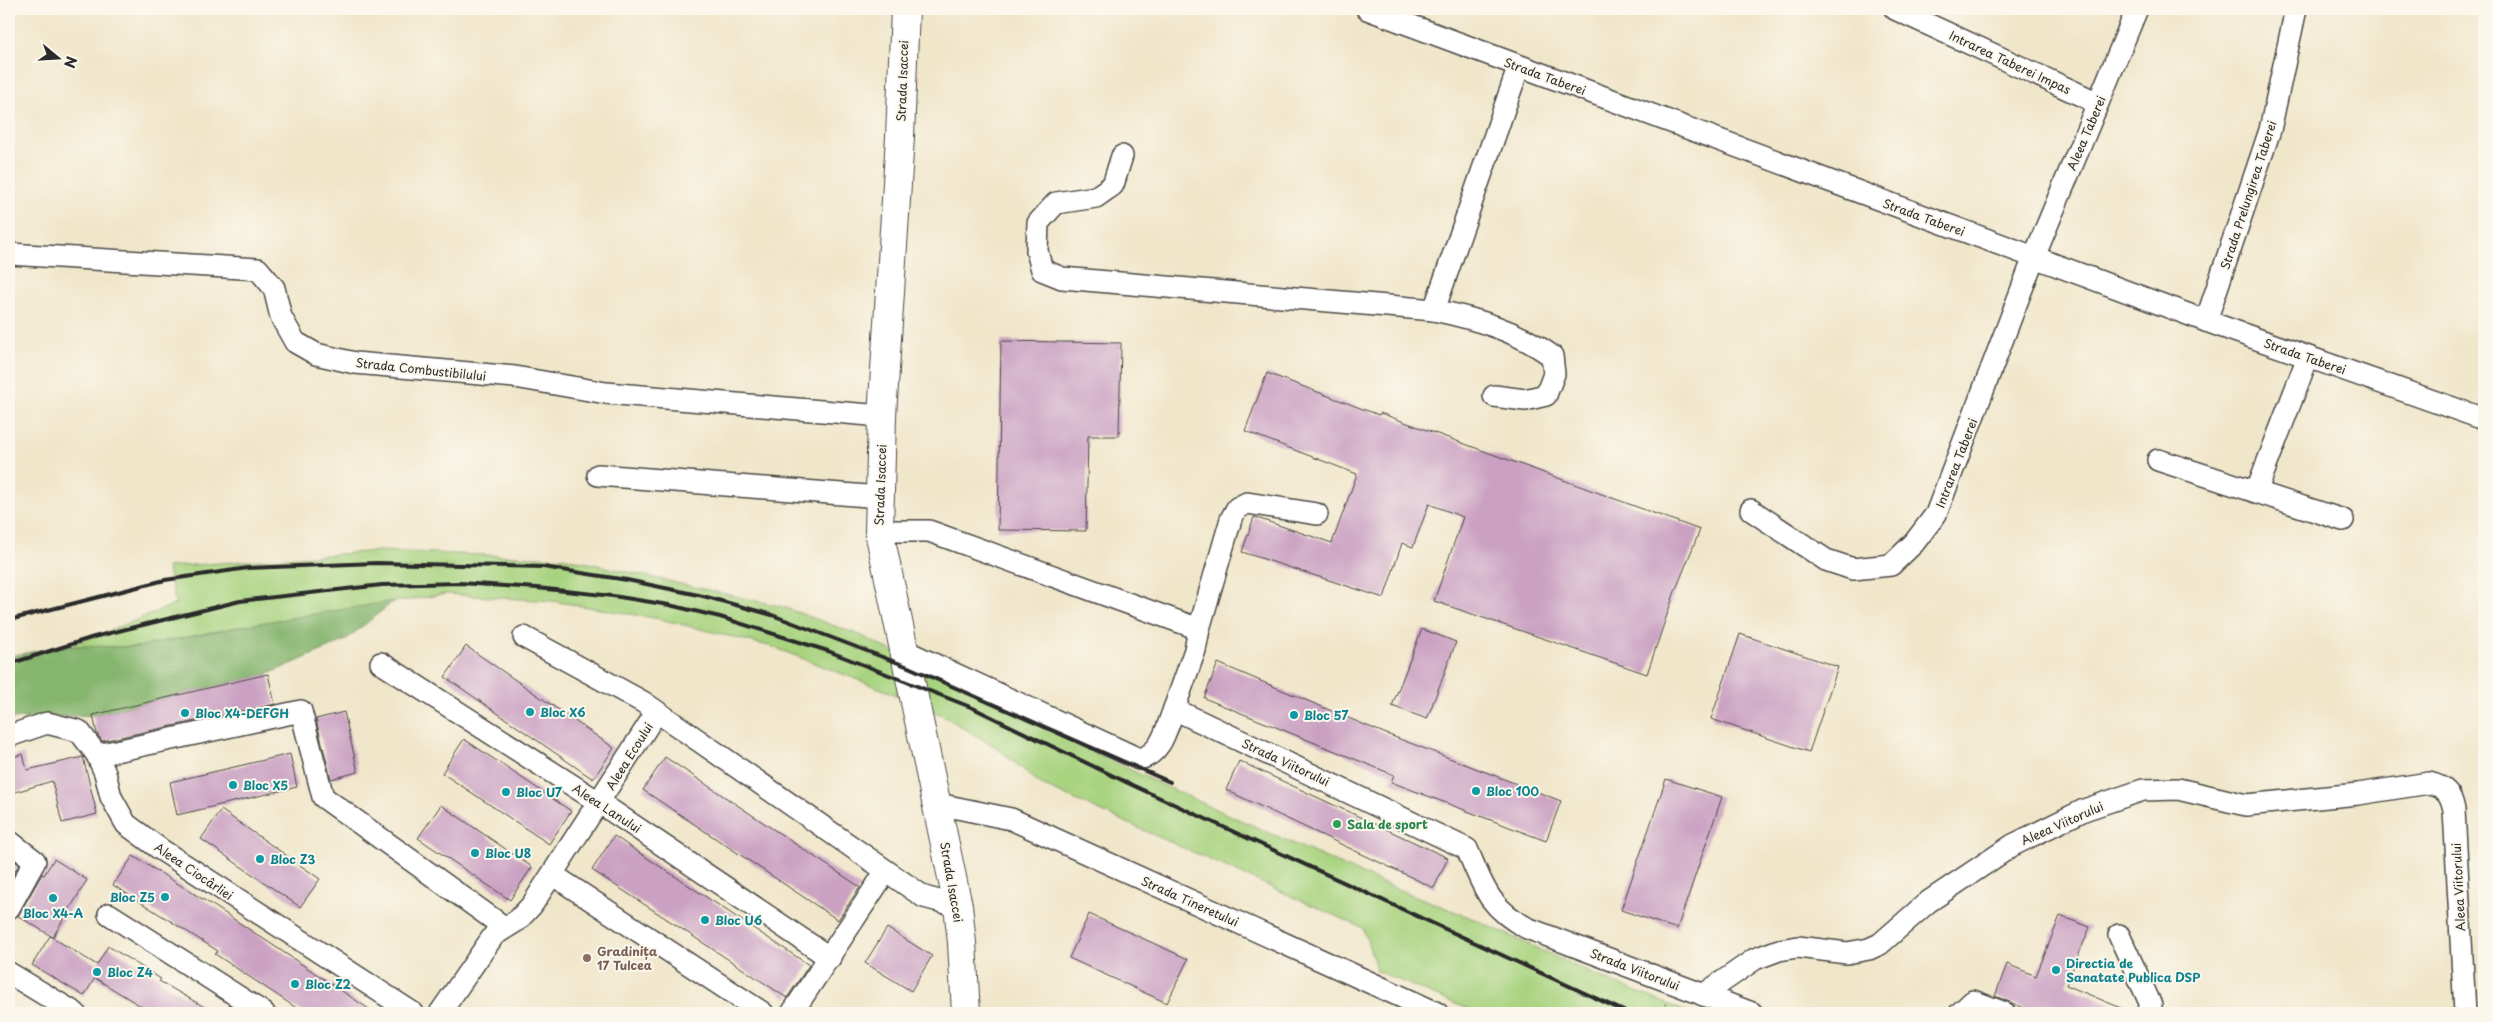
<svg xmlns="http://www.w3.org/2000/svg" width="2493" height="1022" viewBox="0 0 2493 1022" font-family="'Playpen Sans',sans-serif">
<style>
.green{fill:#a8d37f;stroke:#6a7f55}
.forest{fill:#86b56e;stroke:#58704c}
.building{fill:#caa1c2}
.lines{fill:none;stroke-linecap:round;stroke-linejoin:round}
.minor-casing{stroke:#494743;stroke-width:24}
.major-casing{stroke:#494743;stroke-width:30}
.path{stroke:#494743;stroke-width:3;stroke-dasharray:1 4;stroke-linecap:butt}
.minor{stroke:#fff;stroke-width:21}
.major{stroke:#fff;stroke-width:28}
.rail{stroke:#2b2b2b;stroke-width:4}
.culture-dot{fill:#0f9aa8;stroke:#fbf7ec;stroke-width:2}
.leisure-dot{fill:#2e9e5b;stroke:#fbf7ec;stroke-width:2}
.education-dot{fill:#8d6e63;stroke:#fbf7ec;stroke-width:2}
.labels{text-anchor:middle;dominant-baseline:central;stroke-width:4;stroke-linejoin:round;paint-order:stroke}
.street-label{font-size:12px;fill:#2b2b2b;stroke:#fbf7ec}
.culture-label{font-size:12px;font-weight:bold;fill:#0d838f;stroke:#fbf7ec;text-anchor:start}
.leisure-label{font-size:12px;font-weight:bold;fill:#27864d;stroke:#fbf7ec;text-anchor:start}
.education-label{font-size:12px;font-weight:bold;fill:#785e54;stroke:#fbf7ec;text-anchor:start}
</style>
<rect width="100%" height="100%" fill="#fbf7ec"/>
<filter id="ink" filterUnits="userSpaceOnUse"><feTurbulence type="fractalNoise" baseFrequency=".02" numOctaves="2"/><feDisplacementMap in="SourceGraphic" scale="10" xChannelSelector="R" yChannelSelector="G"/><feConvolveMatrix kernelMatrix="1 2 1 2 8 2 1 2 1" color-interpolation-filters="sRGB"/></filter>
<filter id="wash" filterUnits="userSpaceOnUse"><feTurbulence type="fractalNoise" baseFrequency=".0096" numOctaves="4" result="noise"/><feDisplacementMap in="SourceGraphic" scale="20" xChannelSelector="R" yChannelSelector="G"/><feGaussianBlur stdDeviation="1.12" result="paint"/><feColorMatrix in="noise" values="0 0 0 0 0 0 0 0 0 0 0 0 0 0 0 0 0 1.4 0 .05"/><feComposite in="paint" operator="in"/></filter>
<g filter="url(#wash)">
<rect width="100%" height="100%" fill="#f0e6ca"/>
<path class="green" d="M379 551 566 558 783 607 862 636 1120 765 1191 798 1382 883 1474 919 1590 973 1690 1013H1477L1377 971 1363 928 1042 785 997 748 942 715 897 695 773 647 660 619 552 601 446 594 248 625 137 647 65 646 94 637 176 604 167 567Z"/>
<path class="forest" d="M394 601 344 641 268 674 93 715 9 719V656L65 646 137 647 248 625Z"/>
<g id="blocks">
<g class="building">
<path d="M1001 341 1121 343 1119 436H1088L1086 531 998 530Z"/>
<path d="M1267 373 1379 415 1380 413 1700 530 1674 594 1647 674 1434 601 1463 517 1429 504 1413 547 1402 543 1384 598 1242 552 1254 517 1332 543 1357 474 1245 431Z"/>
<path d="M1422 629 1456 642 1427 719 1392 706Z"/>
<path d="M1740 634 1838 667 1809 752 1711 719Z"/>
<path d="M466 646 614 748 593 779 445 677Z"/>
<path d="M1218 663 1384 733 1561 801 1546 841 1391 782 1394 775 1204 698Z"/>
<path d="M268 674 275 704 102 741 97 734 93 715Z"/>
<path d="M344 712 358 772 331 779 316 719Z"/>
<path d="M464 739 571 811 549 844 442 773Z"/>
<path d="M23 754 27 770 83 757 97 814 62 823 52 781 9 794V758Z"/>
<path d="M290 754 297 787 177 815 170 782Z"/>
<path d="M665 757 860 887 838 920 643 790Z"/>
<path d="M1239 761 1448 858 1434 888 1226 790Z"/>
<path d="M1666 779 1722 797 1677 929 1621 910Z"/>
<path d="M441 805 532 867 510 900 418 838Z"/>
<path d="M221 810 320 879 300 907 201 839Z"/>
<path d="M614 836 809 965 787 998 592 870Z"/>
<path d="M133 856 217 908 375 1013H304L215 954 218 951 113 885Z"/>
<path d="M9 857 19 864 9 883Z"/>
<path d="M54 859 87 880 53 937 18 916 42 874 44 875Z"/>
<path d="M1089 914 1188 959 1167 1003 1069 958Z"/>
<path d="M2060 916 2090 927 2066 985 2133 1013H2036L1995 996 2007 964 2036 976Z"/>
<path d="M887 928 932 956 911 991 865 963Z"/>
<path d="M50 936 97 965 108 946 161 979 159 981 215 1013H152L95 978 84 996 32 965Z"/>
</g>
</g>
</g>
<g filter="url(#ink)">
<use href="#blocks" fill-opacity="0" stroke="#494743" stroke-width="1"/>
<g class="lines">
<defs>
<g id="minor">
<path d="M1367 9 2206 321 2484 419"/>
<path d="M1895 9 2098 103"/>
<path d="M1122 156 1113 185 1096 197 1056 203 1038 223 1037 251 1042 270 1062 278 1434 310C1476 319 1516 330 1552 356L1554 374 1546 395 1525 400 1494 396"/>
<path d="M9 254 258 269 274 288 281 317 295 342 316 354 355 363 515 377 606 393 882 416"/>
<path d="M1434 310 1519 66"/>
<path d="M2206 321 2270 130 2296 9"/>
<path d="M2158 460 2343 520"/>
<path d="M598 475 880 497"/>
<path d="M2256 492 2308 357"/>
<path d="M1751 510 1826 560 1853 569 1891 565 1914 543 1936 514 2034 257 2137 9"/>
<path d="M879 531H929L1199 629 1195 650 1174 709 1467 849C1484 888 1488 907 1527 928L1752 1013"/>
<path d="M1199 629 1231 519 1237 508 1247 503 1317 514"/>
<path d="M524 637 643 702 924 897 958 906"/>
<path d="M903 650 1139 759C1162 754 1166 729 1174 709"/>
<path d="M381 663 600 803 830 958"/>
<path d="M9 736 47 723 79 731 97 755 105 773 111 797 126 824 160 849 413 1013"/>
<path d="M97 755 301 711 323 797 504 927"/>
<path d="M938 804 1011 819 1437 1013"/>
<path d="M9 841 35 861 9 908"/>
<path d="M553 875 763 1013"/>
<path d="M109 914 264 1013"/>
<path d="M2119 935 2151 1005 2148 1013"/>
<path d="M9 973 75 1013"/>
<path d="M1703 995 1755 959 1779 950 1798 947 1847 953 1869 949 1880 944 1928 902 2013 845 2084 810 2143 790 2178 789 2246 805 2358 794 2429 783C2446 787 2451 794 2454 810L2465 1013"/>
<path d="M440 1013 494 935 518 920 532 905 656 713"/>
<path d="M792 1013 886 871"/>
<path d="M1960 1013 1973 1001 2005 1013"/>
</g>
<path id="major" d="M905 9 900 137 882 416 879 531 958 906 962 943 966 1013"/>
</defs>
<use href="#minor" class="minor-casing"/>
<use href="#major" class="major-casing"/>
<path class="path" d="M1660 1013 1668 1001"/>
<use href="#minor" class="minor"/>
<use href="#major" class="major"/>
<g class="rail">
<path d="M9 620 165 580 248 568 376 563 543 567 627 580 703 596 772 615 906 666 1170 782"/>
<path d="M9 664 94 637 240 601 382 585 460 583 537 588 613 596 669 605 720 617 828 651 973 708 1132 785 1628 1013"/>
</g>
</g>
</g>
<g class="culture-dot">
<circle cx="530" cy="712" r="5"/>
<circle cx="185" cy="713" r="5"/>
<circle cx="1294" cy="715" r="5"/>
<circle cx="233" cy="785" r="5"/>
<circle cx="1476" cy="791" r="5"/>
<circle cx="506" cy="792" r="5"/>
<circle cx="475" cy="853" r="5"/>
<circle cx="260" cy="859" r="5"/>
<circle cx="165" cy="897" r="5"/>
<circle cx="53" cy="898" r="5"/>
<circle cx="705" cy="920" r="5"/>
<circle cx="2056" cy="970" r="5"/>
<circle cx="97" cy="972" r="5"/>
<circle cx="295" cy="984" r="5"/>
</g>
<circle class="leisure-dot" cx="1337" cy="824" r="5"/>
<circle class="education-dot" cx="587" cy="958" r="5"/>
<g class="labels">
<g class="street-label">
<text transform="translate(2010 62) rotate(25)">Intrarea Taberei Impas</text>
<text transform="translate(1545 76) rotate(20)">Strada Taberei</text>
<text transform="translate(902 81) rotate(-88)">Strada Isaccei</text>
<text transform="translate(2086 133) rotate(-67)">Aleea Taberei</text>
<text transform="translate(2248 195) rotate(-72)">Strada Prelungirea Taberei</text>
<text transform="translate(1924 217) rotate(20)">Strada Taberei</text>
<text transform="translate(2305 356) rotate(19)">Strada Taberei</text>
<text transform="translate(421 369) rotate(6)">Strada Combustibilului</text>
<text transform="translate(1956 463) rotate(-69)">Intrarea Taberei</text>
<text transform="translate(880 485) rotate(-88)">Strada Isaccei</text>
<text transform="translate(629 756) rotate(-58)">Aleea Ecoului</text>
<text transform="translate(1286 762) rotate(25)">Strada Viitorului</text>
<text transform="translate(607 808) rotate(33)">Aleea Lanului</text>
<text transform="translate(2062 823) rotate(-24)">Aleea Viitorului</text>
<text transform="translate(194 871) rotate(34)">Aleea Ciocârliei</text>
<text transform="translate(952 882) rotate(80)">Strada Isaccei</text>
<text transform="translate(2458 887) rotate(-93)">Aleea Viitorului</text>
<text transform="translate(1190 901) rotate(24)">Strada Tineretului</text>
<text transform="translate(1635 969) rotate(21)">Strada Viitorului</text>
</g>
<g class="culture-label">
<text x="540" y="712">Bloc X6</text>
<text x="195" y="713">Bloc X4-DEFGH</text>
<text x="1304" y="715">Bloc 57</text>
<text x="243" y="785">Bloc X5</text>
<text x="1486" y="791">Bloc 100</text>
<text x="516" y="792">Bloc U7</text>
<text x="485" y="853">Bloc U8</text>
<text x="270" y="859">Bloc Z3</text>
<text x="155" y="897" text-anchor="end">Bloc Z5</text>
<text x="53" y="913" text-anchor="middle">Bloc X4-A</text>
<text x="715" y="920">Bloc U6</text>
<text x="2066" y="963">Directia de<tspan x="2066" dy="14">Sanatate Publica DSP</tspan></text>
<text x="107" y="972">Bloc Z4</text>
<text x="305" y="984">Bloc Z2</text>
</g>
<g class="leisure-label">
<text x="1347" y="824">Sala de sport</text>
</g>
<g class="education-label">
<text x="597" y="951">Gradinița<tspan x="597" dy="14">17 Tulcea</tspan></text>
</g>
</g>
<rect width="2493" height="1022" fill="none" stroke="#fbf7ec" stroke-width="30"/>
<g transform="translate(58 58) rotate(108)" stroke="#fbf7ec" stroke-width="4" paint-order="stroke">
<path d="M0-4L9 19L0 12L-9 19Z" fill="#2b2b2b"/>
<text y="-8" font-size="14" font-weight="bold" text-anchor="middle" fill="#2b2b2b">N</text>
</g>
</svg>
